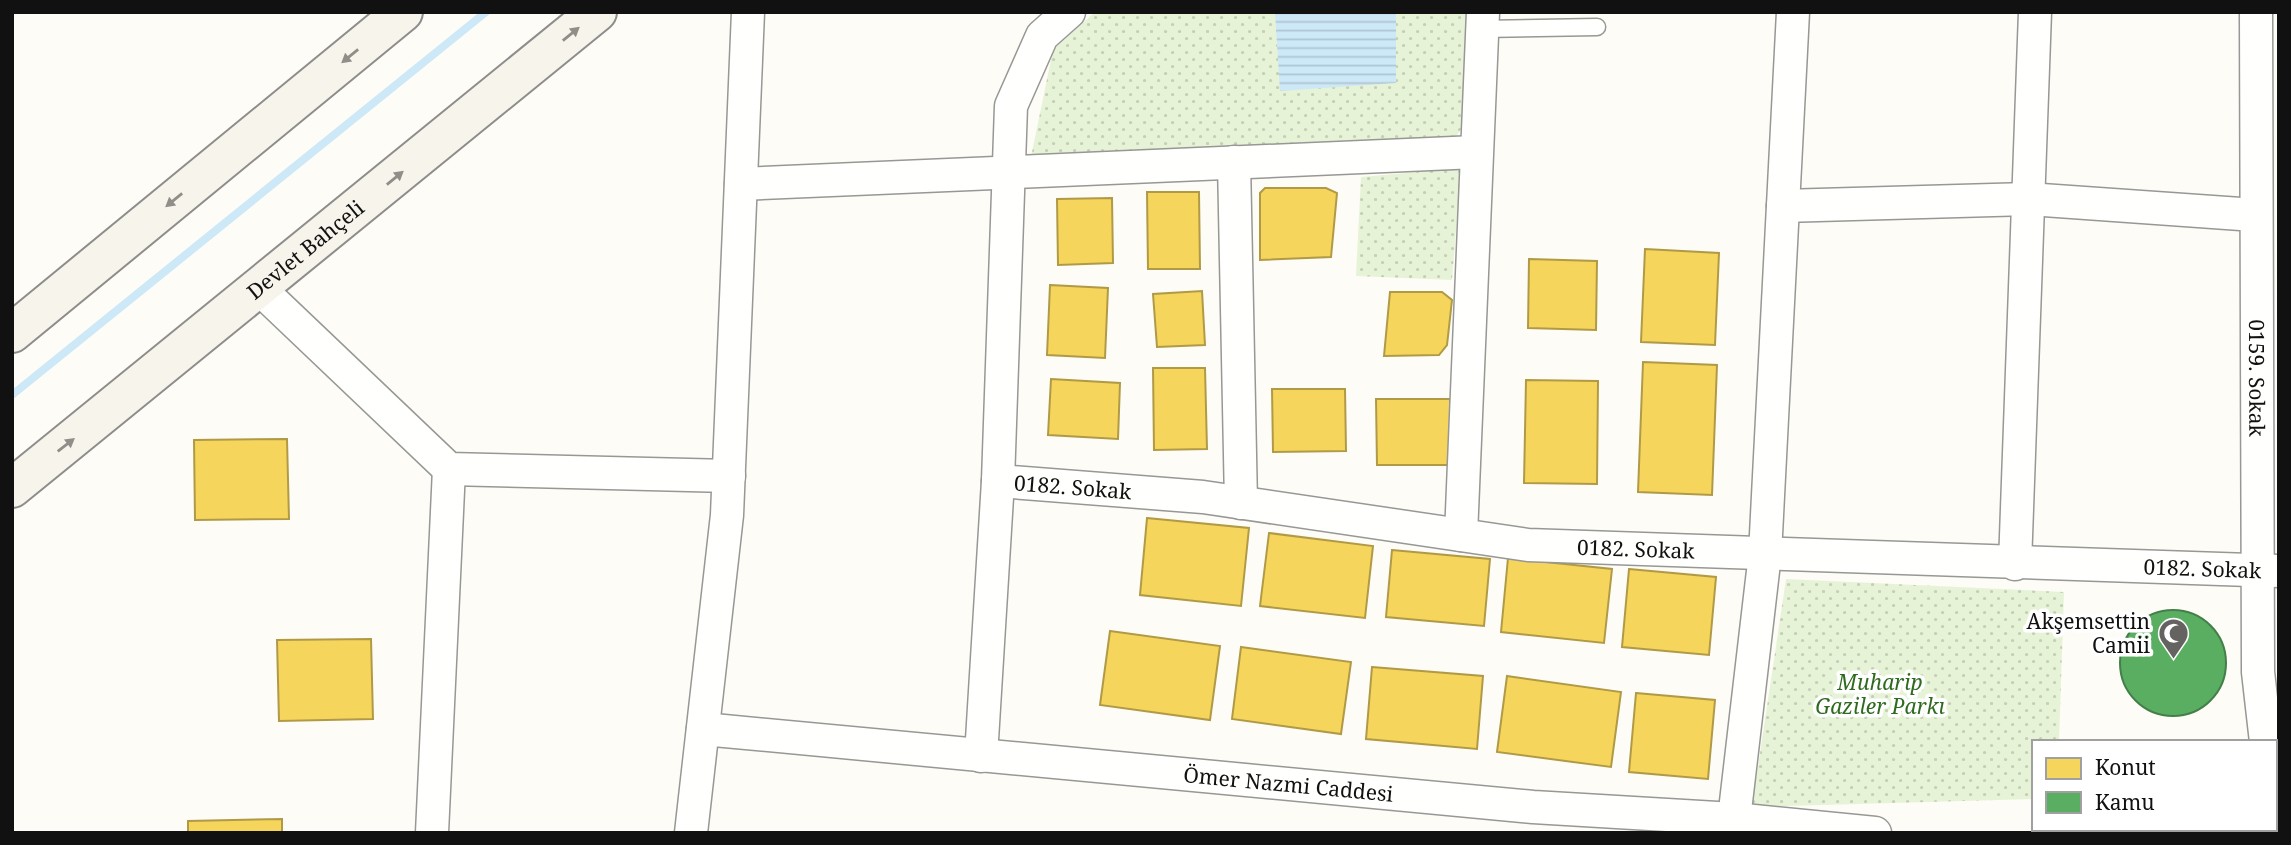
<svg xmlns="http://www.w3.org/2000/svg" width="2291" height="845" viewBox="0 0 2291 845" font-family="'Noto Serif',serif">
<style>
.grass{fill:url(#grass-dots)}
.water{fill:url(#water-rules)}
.homes{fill:#f6d55c;stroke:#b19a46;stroke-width:2}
.public{fill:#5aae61;stroke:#447f49;stroke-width:2}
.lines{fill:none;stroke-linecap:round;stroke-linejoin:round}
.stream{stroke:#cde8f7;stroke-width:8}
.lane-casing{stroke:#979795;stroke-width:19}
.street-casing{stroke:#979795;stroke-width:35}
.secondary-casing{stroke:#8e8d8b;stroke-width:42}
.lane{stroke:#fffffe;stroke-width:16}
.street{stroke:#fffffe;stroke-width:32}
.secondary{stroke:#f6f4eb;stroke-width:38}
.oneway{fill:#8f8e89}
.labels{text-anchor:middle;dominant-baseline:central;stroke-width:7;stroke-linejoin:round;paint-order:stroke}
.street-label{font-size:21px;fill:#111;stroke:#fff}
.poi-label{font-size:21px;fill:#111;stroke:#fff;text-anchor:end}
.park-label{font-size:21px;font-style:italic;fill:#2f6b1f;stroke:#fff}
</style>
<defs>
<pattern id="grass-dots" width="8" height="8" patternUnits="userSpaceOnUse" patternTransform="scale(1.75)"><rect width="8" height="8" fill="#e7f3d7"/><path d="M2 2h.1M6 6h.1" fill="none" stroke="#c5cfb8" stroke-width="1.8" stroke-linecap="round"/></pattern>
<pattern id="water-rules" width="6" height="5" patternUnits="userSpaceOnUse" patternTransform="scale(1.75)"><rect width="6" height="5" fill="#cde8f7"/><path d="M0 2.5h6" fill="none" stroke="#afc6d3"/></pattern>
</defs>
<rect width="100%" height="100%" fill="#fdfcf7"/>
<g class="grass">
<path d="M1095 12H1471L1465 123 1454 140 1031 157 1053 50Z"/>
<path d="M1461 168 1452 280 1356 276 1361 177Z"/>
<path d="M1786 579 2064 592 2059 742H2034V799L1752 807Z"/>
</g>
<path class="water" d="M1275 12H1396V83L1280 91Z"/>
<g class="homes">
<path d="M1265 188H1326L1337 193 1331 257 1260 260V193Z"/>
<path d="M1147 192H1199L1200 269H1148Z"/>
<path d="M1112 198 1113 263 1058 265 1057 199Z"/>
<path d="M1645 249 1719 253 1715 345 1641 342Z"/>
<path d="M1529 259 1597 261 1596 330 1528 328Z"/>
<path d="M1050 285 1108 288 1105 358 1047 355Z"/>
<path d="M1202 291 1205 345 1157 347 1153 294Z"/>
<path d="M1390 292H1442L1452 300 1447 345 1439 355 1384 356Z"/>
<path d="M1643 362 1717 365 1712 495 1638 492Z"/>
<path d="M1153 368H1205L1207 449 1154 450Z"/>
<path d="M1051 379 1120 383 1118 439 1048 435Z"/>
<path d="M1526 380 1598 381 1597 484 1524 483Z"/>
<path d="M1272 389H1345L1346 451 1273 452Z"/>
<path d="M1376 399H1450V465H1377Z"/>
<path d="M287 439 289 519 195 520 194 440Z"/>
<path d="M1147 518 1249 528 1241 606 1140 595Z"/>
<path d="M1269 533 1373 546 1365 618 1260 606Z"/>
<path d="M1392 550 1490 559 1484 626 1386 617Z"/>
<path d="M1508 558 1612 569 1604 643 1501 632Z"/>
<path d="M1629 569 1716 577 1709 655 1622 647Z"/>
<path d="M1110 631 1220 646 1210 720 1100 705Z"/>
<path d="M371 639 373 719 279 721 277 640Z"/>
<path d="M1241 647 1351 662 1341 734 1232 719Z"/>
<path d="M1372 667 1483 676 1477 749 1366 739Z"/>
<path d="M1507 676 1621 692 1611 767 1497 752Z"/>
<path d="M1636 693 1715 700 1708 779 1629 772Z"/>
<path d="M282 819V833H188V821Z"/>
</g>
<circle class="public" cx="2173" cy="663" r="53"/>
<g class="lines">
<path class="stream" d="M12 395 486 12"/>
<defs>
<path id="lane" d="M1481 29 1597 27"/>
<g id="street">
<path id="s1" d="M2256 12 2258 672 2266 742"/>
<path d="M1234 162 1241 503"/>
<path d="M741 184 1476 152"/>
<path d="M1783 206 2028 199 2255 215"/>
<path d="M260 289 449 469 729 476"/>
<path id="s2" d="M998 481 1203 497 1528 545 2279 571"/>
<path d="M1461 535 1483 12"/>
<path d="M2015 564 2035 12"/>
<path id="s3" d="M703 729 1533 807 1734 819 1875 833"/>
<path d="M981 756 998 481 1011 106 1042 36 1069 12"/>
<path d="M1734 819 1765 554 1793 12"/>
<path d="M2275 819 2277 833"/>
<path d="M432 833 449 469"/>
<path d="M691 833 727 515 748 12"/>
</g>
<g id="secondary">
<path d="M12 333 403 12"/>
<path id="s4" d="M12 488 597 12"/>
</g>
</defs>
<use href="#lane" class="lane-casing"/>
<use href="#street" class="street-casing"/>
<use href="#secondary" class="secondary-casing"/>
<use href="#lane" class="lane"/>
<use href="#street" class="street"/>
<use href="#secondary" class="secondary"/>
</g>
<defs><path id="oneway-solid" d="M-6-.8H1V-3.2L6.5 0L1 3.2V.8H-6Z" transform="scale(1.75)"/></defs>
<g class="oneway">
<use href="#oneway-solid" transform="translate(571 34) rotate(-39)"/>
<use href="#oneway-solid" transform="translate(350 56) rotate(141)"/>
<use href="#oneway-solid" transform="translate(395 178) rotate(-39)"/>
<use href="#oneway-solid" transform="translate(174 200) rotate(141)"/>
<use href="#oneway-solid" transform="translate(66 445) rotate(-38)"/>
</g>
<defs>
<symbol id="mosque-pin" viewBox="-11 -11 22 30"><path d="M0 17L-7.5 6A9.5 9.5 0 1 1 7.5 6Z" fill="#646362" stroke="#fff"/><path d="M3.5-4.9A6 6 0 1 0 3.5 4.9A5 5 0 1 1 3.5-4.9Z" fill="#fff"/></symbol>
</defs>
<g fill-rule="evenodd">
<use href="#mosque-pin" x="2156" y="616" width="35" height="47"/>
</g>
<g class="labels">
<g class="street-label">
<text stroke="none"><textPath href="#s4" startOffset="378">Devlet Bahçeli</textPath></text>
<text stroke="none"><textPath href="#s1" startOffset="366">0159. Sokak</textPath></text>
<text stroke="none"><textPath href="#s2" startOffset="75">0182. Sokak</textPath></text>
<text stroke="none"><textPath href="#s2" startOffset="642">0182. Sokak</textPath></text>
<text stroke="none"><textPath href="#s2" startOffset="1209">0182. Sokak</textPath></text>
<text stroke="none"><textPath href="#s3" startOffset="588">Ömer Nazmi Caddesi</textPath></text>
</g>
<g class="poi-label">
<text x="2150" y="621">Akşemsettin<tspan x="2150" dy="24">Camii</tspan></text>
</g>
<g class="park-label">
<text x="1880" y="682">Muharip<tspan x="1880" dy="24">Gaziler Parkı</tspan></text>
</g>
</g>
<rect width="2291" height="845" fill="none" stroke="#111111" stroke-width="28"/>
<rect x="2032" y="740" width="245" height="91" fill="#ffffff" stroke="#a0a0a0" stroke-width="2"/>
<rect x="2046" y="758" width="35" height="21" fill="#f6d55c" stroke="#a0a0a0" stroke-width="2"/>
<text x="2095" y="775" font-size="21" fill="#111111">Konut</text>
<rect x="2046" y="792" width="35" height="21" fill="#5aae61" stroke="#a0a0a0" stroke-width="2"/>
<text x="2095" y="810" font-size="21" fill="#111111">Kamu</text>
</svg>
